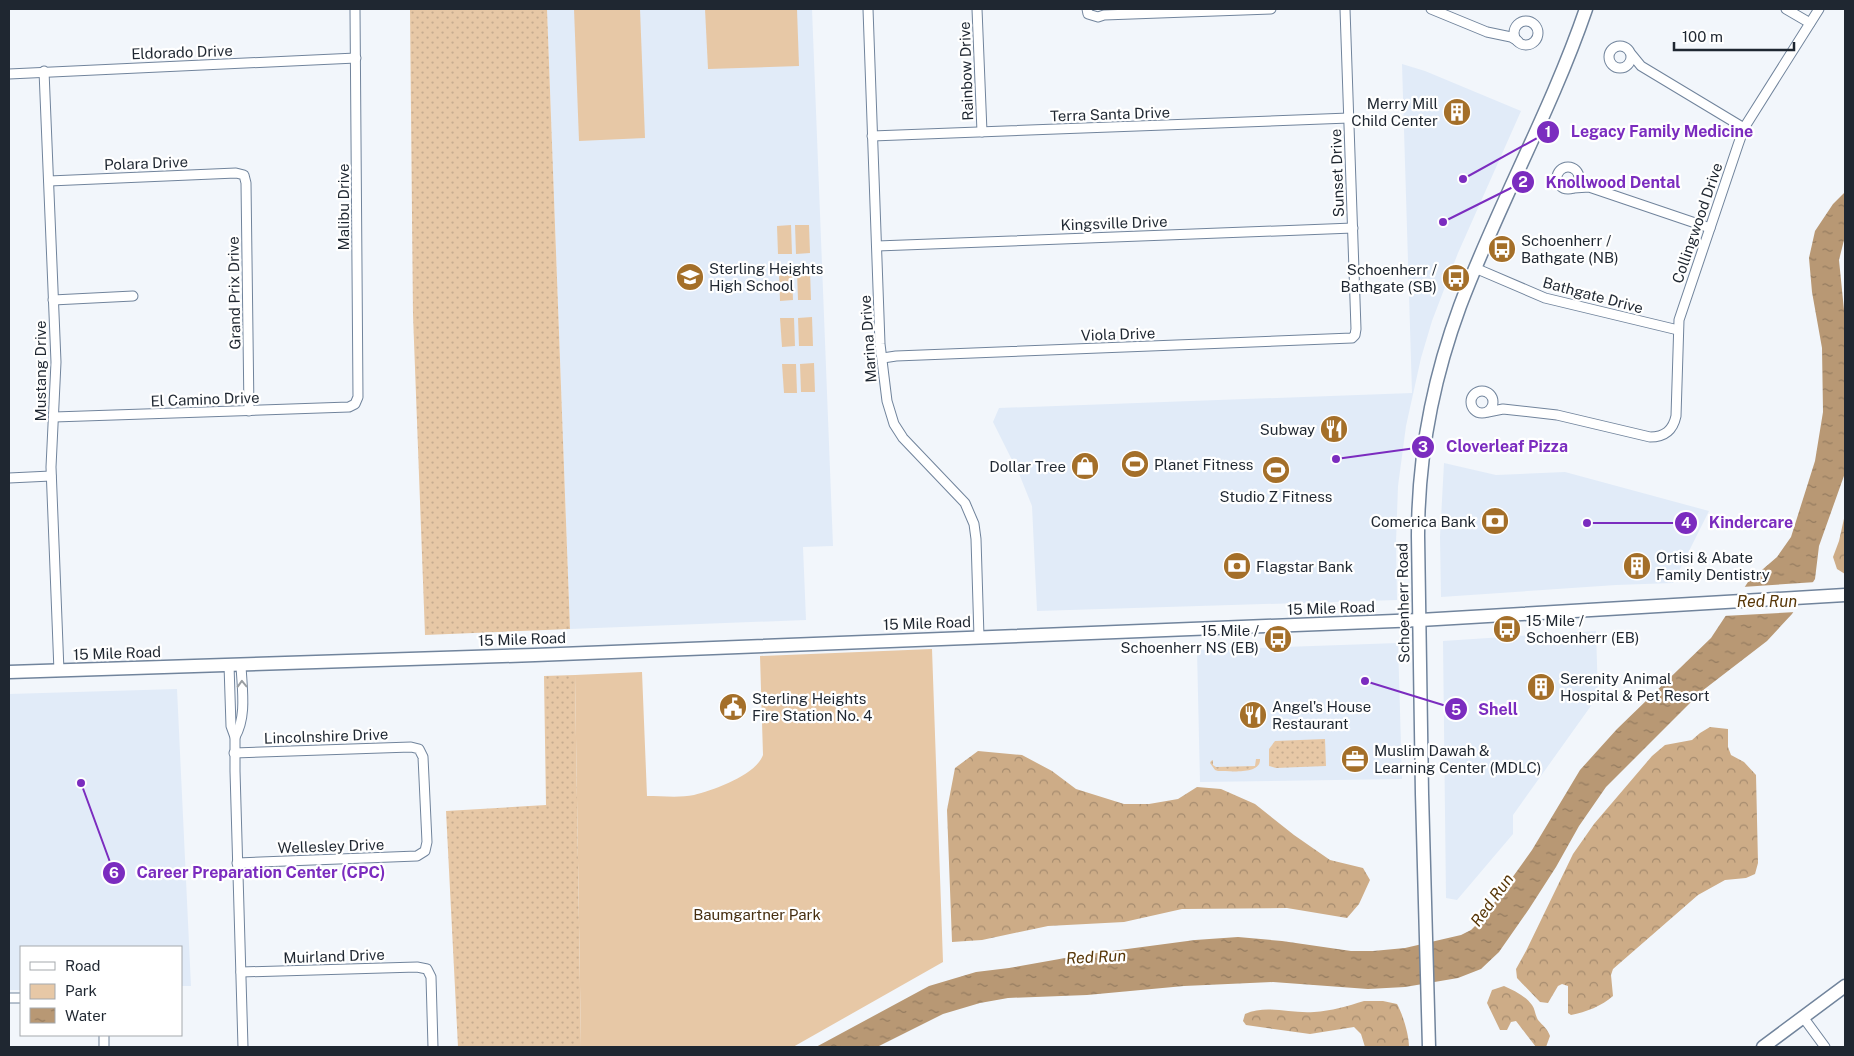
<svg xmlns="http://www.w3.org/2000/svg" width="1854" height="1056" viewBox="0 0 1854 1056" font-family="'Public Sans',sans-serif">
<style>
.built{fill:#e1ebf8}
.grass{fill:url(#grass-dots)}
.forest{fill:url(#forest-crowns)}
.park{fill:#e7c8a6}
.water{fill:url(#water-ripples)}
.pier{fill:#f2f6fb}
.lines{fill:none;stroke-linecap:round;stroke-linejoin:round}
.street-casing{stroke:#71849c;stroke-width:11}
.secondary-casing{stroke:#71849c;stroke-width:15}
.street{stroke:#fff;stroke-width:9}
.secondary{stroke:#fff;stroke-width:12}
.oneway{stroke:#9a9ea2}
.labels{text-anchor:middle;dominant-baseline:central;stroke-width:4.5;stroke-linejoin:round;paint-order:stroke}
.street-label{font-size:15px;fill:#1f2731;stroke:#fff}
.poi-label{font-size:15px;fill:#1f2731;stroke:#fff;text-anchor:start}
.park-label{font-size:15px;fill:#462e10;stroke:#fff}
.water-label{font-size:16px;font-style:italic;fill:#573607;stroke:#fff}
.leader{fill:none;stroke:#7b2cbf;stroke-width:2}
.callout-dot{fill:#7b2cbf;stroke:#fff;stroke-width:2}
.mark-label{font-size:15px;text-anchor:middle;font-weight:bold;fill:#fff}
.callout-label{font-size:16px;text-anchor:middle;font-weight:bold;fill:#7b2cbf;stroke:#fff;stroke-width:4.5;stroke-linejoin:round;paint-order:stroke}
</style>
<defs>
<pattern id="grass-dots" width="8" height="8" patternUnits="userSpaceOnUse" patternTransform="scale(1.25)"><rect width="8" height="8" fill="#e7c8a6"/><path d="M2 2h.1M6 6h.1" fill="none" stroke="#c6ac8f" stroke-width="1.8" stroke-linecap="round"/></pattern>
<pattern id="forest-crowns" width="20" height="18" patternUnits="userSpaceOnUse" patternTransform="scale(1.25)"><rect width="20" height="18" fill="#cdac87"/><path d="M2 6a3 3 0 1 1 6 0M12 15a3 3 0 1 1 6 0" fill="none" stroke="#a68c6f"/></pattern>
<pattern id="water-ripples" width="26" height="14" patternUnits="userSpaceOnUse" patternTransform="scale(1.25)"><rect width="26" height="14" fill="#b89874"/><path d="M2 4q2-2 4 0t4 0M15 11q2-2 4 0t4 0" fill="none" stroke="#957c60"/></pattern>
</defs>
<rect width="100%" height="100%" fill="#f2f6fb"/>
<g class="built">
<path d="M547 9H812L833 546 803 547 806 620 570 629Z"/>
<path d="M1402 64 1425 71 1521 111 1458 253 1432 321 1421 358 1406 426 1398 486 1396 543 1397 600 1037 611 1032 506 1020 476 993 422 999 408 1412 393Z"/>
<path d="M1444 463 1496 475 1565 472 1709 511 1673 583 1616 585 1441 597 1440 537Z"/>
<path d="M1596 631 1598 696 1513 815V834L1457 900 1446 898 1443 641Z"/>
<path d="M1398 643 1402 779 1200 782 1197 650Z"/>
<path d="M177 689 191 986H181V947H21V990H9V694Z"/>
</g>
<g class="grass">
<path d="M410 9H547L570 629 425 635 413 315Z"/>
<path d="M575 675 581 1047H458L446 811 546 805 544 676Z"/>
<path d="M1325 739 1326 766 1276 768 1269 766V749L1275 741Z"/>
<path d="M1256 759H1260C1261 775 1230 771 1218 771L1215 770 1210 763 1211 761 1213 760V765L1216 767 1255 766Z"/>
</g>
<g class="forest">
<path d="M1845 514V574L1837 569 1833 557 1839 541Z"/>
<path d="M1710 727 1728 729V747L1731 755 1744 762 1756 775 1758 863 1755 874 1746 878 1725 880 1698 895 1613 969 1611 975 1613 996C1602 1006 1586 1012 1571 1015L1568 1013V986L1562 984 1558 986 1548 1003 1540 1002 1517 978 1516 969 1526 951 1573 854 1594 824 1652 756 1665 745 1692 740 1700 733Z"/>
<path d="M978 751 1022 755 1052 771 1076 789 1124 804H1149L1178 799 1197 787 1221 789 1255 804 1294 835 1330 860 1363 868 1370 880 1359 904 1347 918 1287 908 1182 909 1124 922 1048 926 982 940 952 942 947 810 955 768Z"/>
<path d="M1504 986C1513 990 1526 996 1532 1005 1535 1009 1535 1015 1538 1020 1543 1026 1547 1028 1550 1036L1546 1047H1536L1516 1021 1511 1022 1507 1030H1500L1487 1003 1492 990Z"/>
<path d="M1364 1001H1383L1397 1004C1403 1015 1409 1035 1409 1047H1365L1361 1034 1354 1027 1310 1034 1246 1025 1243 1021 1245 1014C1267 1004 1290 1014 1314 1012 1331 1011 1348 1006 1364 1001Z"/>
</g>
<g class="park">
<path d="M574 9H640L645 138 579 141Z"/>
<path d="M705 9H797L799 66 708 69Z"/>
<path d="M791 225 792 254H778L777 226Z"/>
<path d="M795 225H809L810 253 796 254Z"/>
<path d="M810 271 811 300H798L797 272Z"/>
<path d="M779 272H792L793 300 780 301Z"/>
<path d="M812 317 813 346H799L798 318Z"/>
<path d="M780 318H794L795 346 782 347Z"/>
<path d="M814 363 815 392H801L800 364Z"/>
<path d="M782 364H796L797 393H784Z"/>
<path d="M932 649 943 962 793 1047H581L575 675 642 672 647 796C661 796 680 798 694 795 714 790 756 775 763 755L760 656Z"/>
</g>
<path class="water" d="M1845 192V236L1839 260 1845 320V473L1819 546 1815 579 1792 614 1767 641 1702 691 1606 787 1579 826 1556 867 1529 909 1499 952 1481 969 1458 978 1405 987 1368 989 1273 982 1184 986 1087 995 1008 998 980 1003 943 1014 877 1047H816L929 986 976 972 1009 968 1082 955 1195 940 1238 937 1282 941 1351 951H1373L1405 948 1461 935 1471 930 1484 917 1532 850 1580 770 1617 729 1711 638 1748 582 1777 557 1791 537 1815 461 1823 412 1822 348 1812 292 1809 258 1815 231 1833 204Z"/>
<path class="pier" d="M1816 582 1796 612 1723 616 1742 587Z"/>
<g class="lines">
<defs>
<g id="street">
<path d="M868 9 880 344 887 401 894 424 903 438 965 503 974 524 976 539 979 637"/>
<path d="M977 9 982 132"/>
<path d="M1087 9 1088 14 1098 17 1104 15 1271 9"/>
<path d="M1431 9 1487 32 1511 37 1518 41"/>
<path d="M1786 9 1810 23"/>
<circle cx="1526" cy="33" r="12"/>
<circle cx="1620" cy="57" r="11"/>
<path d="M1632 55 1641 66 1744 128"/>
<path d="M44 71 56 362 51 467 59 671"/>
<path d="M9 74 356 58"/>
<path d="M872 136 1349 118"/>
<circle cx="1568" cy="178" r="11"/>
<path d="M49 181 236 173 244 175 246 183 249 411"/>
<path d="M1574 188 1589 187 1710 228"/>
<path d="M877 246 1353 228"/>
<path d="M1475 268 1545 298 1678 330"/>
<path d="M53 300 133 296"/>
<path d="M883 358 896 356 1352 338 1355 335 1356 329 1345 9"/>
<circle cx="1482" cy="402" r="11"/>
<path d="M1488 412 1503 409 1557 415 1650 437C1665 437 1673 430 1676 416L1679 320 1738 145 1744 128 1819 9"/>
<path d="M54 417 349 407 355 404 358 397 355 9"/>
<path d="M9 478 51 476"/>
<path d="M229 665 231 726 235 737V771L243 1047"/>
<path d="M235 737C247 716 242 689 241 665"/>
<path d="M234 753 411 747 419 749 423 757 427 842 425 851 417 856 237 863"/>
<path d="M241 972 417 967 427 969 431 977 433 1047"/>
<path d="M9 998H21"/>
<path d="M1803 1017 1825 1047"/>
<path d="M104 1035V1047"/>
</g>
<g id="secondary">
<path d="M9 672 535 655 1420 620 1845 595"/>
<path d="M1429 1047 1422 794 1418 536C1418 458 1433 379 1460 306 1498 205 1551 111 1586 9"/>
<path d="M1763 1047 1845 986"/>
</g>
</defs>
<use href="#street" class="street-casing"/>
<use href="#secondary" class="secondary-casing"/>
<use href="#street" class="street"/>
<use href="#secondary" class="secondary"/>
</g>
<defs><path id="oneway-chevron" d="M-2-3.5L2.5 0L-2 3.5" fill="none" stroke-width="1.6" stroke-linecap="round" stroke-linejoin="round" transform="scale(1.25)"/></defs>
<use class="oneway" href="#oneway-chevron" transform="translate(242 684) rotate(-92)"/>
<defs>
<symbol id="building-disc" viewBox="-11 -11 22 22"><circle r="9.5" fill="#a46f29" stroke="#fff"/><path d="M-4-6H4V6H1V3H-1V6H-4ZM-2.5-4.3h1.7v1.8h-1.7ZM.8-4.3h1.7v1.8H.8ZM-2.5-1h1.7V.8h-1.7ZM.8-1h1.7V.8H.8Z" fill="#fff"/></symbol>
<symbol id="bus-disc" viewBox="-11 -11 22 22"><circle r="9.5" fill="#a46f29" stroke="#fff"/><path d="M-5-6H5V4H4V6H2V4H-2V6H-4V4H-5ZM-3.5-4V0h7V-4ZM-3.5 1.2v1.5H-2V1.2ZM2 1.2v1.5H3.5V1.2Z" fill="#fff"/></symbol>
<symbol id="school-disc" viewBox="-11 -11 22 22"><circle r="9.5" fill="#a46f29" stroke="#fff"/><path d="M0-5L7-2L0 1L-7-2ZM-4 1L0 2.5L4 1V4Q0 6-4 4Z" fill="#fff"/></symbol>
<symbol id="restaurant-disc" viewBox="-11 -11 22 22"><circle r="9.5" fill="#a46f29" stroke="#fff"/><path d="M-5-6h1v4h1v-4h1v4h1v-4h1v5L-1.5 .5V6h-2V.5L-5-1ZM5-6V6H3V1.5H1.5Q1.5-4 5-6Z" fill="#fff"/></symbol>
<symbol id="stadium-disc" viewBox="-11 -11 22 22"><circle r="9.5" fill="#a46f29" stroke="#fff"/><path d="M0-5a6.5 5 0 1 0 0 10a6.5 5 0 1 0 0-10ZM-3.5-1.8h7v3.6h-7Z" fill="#fff"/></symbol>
<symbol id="shop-disc" viewBox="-11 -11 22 22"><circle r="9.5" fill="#a46f29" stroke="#fff"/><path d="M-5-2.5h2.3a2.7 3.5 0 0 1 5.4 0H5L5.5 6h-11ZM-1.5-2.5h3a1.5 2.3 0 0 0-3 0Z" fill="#fff"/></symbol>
<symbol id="bank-disc" viewBox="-11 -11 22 22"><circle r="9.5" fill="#a46f29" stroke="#fff"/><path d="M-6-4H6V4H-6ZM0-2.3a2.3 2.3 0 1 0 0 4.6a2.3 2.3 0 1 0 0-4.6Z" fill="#fff"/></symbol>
<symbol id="civic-disc" viewBox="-11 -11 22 22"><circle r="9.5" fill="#a46f29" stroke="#fff"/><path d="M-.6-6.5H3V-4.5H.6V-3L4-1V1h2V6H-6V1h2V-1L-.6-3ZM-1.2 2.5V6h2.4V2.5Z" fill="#fff"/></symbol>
<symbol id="office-disc" viewBox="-11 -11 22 22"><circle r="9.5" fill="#a46f29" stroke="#fff"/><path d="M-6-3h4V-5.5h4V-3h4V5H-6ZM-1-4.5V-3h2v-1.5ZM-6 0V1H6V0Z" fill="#fff"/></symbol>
</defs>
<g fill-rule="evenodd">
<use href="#building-disc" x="1441" y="96" width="32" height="32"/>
<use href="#bus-disc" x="1486" y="233" width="32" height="32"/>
<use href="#school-disc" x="674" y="261" width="32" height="32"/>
<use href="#bus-disc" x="1440" y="262" width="32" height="32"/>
<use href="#restaurant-disc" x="1318" y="413" width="32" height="32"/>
<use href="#stadium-disc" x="1119" y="448" width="32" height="32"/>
<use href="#shop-disc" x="1069" y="450" width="32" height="32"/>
<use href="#stadium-disc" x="1260" y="454" width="32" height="32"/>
<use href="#bank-disc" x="1479" y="505" width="32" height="32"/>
<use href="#bank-disc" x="1221" y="550" width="32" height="32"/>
<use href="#building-disc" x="1621" y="550" width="32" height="32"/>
<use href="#bus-disc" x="1491" y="613" width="32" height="32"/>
<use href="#bus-disc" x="1262" y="623" width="32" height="32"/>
<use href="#building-disc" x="1525" y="671" width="32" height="32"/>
<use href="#civic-disc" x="717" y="691" width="32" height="32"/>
<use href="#restaurant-disc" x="1237" y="699" width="32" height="32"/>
<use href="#office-disc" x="1339" y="743" width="32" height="32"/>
</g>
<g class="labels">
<g class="street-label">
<text transform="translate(182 52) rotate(-2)">Eldorado Drive</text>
<text transform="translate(966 71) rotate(-92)">Rainbow Drive</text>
<text transform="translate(1110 114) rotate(-2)">Terra Santa Drive</text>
<text transform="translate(146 163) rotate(-2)">Polara Drive</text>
<text transform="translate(1337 173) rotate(-92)">Sunset Drive</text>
<text transform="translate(343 207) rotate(-90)">Malibu Drive</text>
<text transform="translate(1114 223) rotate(-2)">Kingsville Drive</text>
<text transform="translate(1697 223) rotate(-71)">Collingwood Drive</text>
<text transform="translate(234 293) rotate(-91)">Grand Prix Drive</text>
<text transform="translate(1593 295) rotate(15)">Bathgate Drive</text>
<text transform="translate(1118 334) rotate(-2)">Viola Drive</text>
<text transform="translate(868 339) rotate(-94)">Marina Drive</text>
<text transform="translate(40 371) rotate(-90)">Mustang Drive</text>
<text transform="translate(205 399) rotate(-2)">El Camino Drive</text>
<text transform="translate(1403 603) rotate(-91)">Schoenherr Road</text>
<text transform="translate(1331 608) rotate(-2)">15 Mile Road</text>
<text transform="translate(927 623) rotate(-2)">15 Mile Road</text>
<text transform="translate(522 639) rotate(-2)">15 Mile Road</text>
<text transform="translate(117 653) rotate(-2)">15 Mile Road</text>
<text transform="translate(326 736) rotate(-2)">Lincolnshire Drive</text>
<text transform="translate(331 846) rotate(-2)">Wellesley Drive</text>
<text transform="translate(334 956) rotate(-2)">Muirland Drive</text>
</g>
<g class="poi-label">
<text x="1438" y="103" text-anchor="end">Merry Mill<tspan x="1438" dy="17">Child Center</tspan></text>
<text x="1521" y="240">Schoenherr /<tspan x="1521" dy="17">Bathgate (NB)</tspan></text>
<text x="709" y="268">Sterling Heights<tspan x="709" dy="17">High School</tspan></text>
<text x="1437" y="269" text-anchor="end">Schoenherr /<tspan x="1437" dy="17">Bathgate (SB)</tspan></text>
<text x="1315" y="429" text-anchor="end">Subway</text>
<text x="1154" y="464">Planet Fitness</text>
<text x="1066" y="466" text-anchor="end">Dollar Tree</text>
<text x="1276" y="496" text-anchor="middle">Studio Z Fitness</text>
<text x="1476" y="521" text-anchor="end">Comerica Bank</text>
<text x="1656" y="557">Ortisi &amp; Abate<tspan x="1656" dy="17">Family Dentistry</tspan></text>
<text x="1256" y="566">Flagstar Bank</text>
<text x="1526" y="620">15 Mile /<tspan x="1526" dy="17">Schoenherr (EB)</tspan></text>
<text x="1259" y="630" text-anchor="end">15 Mile /<tspan x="1259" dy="17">Schoenherr NS (EB)</tspan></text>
<text x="1560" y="678">Serenity Animal<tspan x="1560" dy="17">Hospital &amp; Pet Resort</tspan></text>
<text x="752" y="698">Sterling Heights<tspan x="752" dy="17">Fire Station No. 4</tspan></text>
<text x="1272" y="706">Angel's House<tspan x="1272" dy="17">Restaurant</tspan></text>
<text x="1374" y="750">Muslim Dawah &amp;<tspan x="1374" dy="17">Learning Center (MDLC)</tspan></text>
</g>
<g class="park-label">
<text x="757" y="914">Baumgartner Park</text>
</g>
<g class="water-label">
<text x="1767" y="601">Red Run</text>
<text transform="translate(1492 900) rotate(-54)">Red Run</text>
<text transform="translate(1096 957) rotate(-3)">Red Run</text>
</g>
</g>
<path class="leader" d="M1463 179L1548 132M1443 222L1523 182M1336 459L1423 447M1587 523L1686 523M1365 681L1456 709M81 783L114 873"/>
<g class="callout-dot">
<circle cx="1463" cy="179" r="5"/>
<circle cx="1443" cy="222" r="5"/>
<circle cx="1336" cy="459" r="5"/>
<circle cx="1587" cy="523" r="5"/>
<circle cx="1365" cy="681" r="5"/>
<circle cx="81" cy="783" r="5"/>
<circle cx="1548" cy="132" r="12"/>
<circle cx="1523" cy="182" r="12"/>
<circle cx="1423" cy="447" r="12"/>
<circle cx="1686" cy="523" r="12"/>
<circle cx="1456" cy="709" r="12"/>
<circle cx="114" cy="873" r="12"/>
</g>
<g class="mark-label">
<text x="1548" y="137">1</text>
<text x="1523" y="187">2</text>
<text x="1423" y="452">3</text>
<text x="1686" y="528">4</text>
<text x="1456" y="715">5</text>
<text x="114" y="878">6</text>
</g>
<g class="callout-label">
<text x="1662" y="137">Legacy Family Medicine</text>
<text x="1613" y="188">Knollwood Dental</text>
<text x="1507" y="452">Cloverleaf Pizza</text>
<text x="1751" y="528">Kindercare</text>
<text x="1498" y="715">Shell</text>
<text x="261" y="878">Career Preparation Center (CPC)</text>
</g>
<rect width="1854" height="1056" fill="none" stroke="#1f2731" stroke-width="20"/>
<rect x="20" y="946" width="162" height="90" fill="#ffffff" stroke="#a5a9ad"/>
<rect x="30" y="962" width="25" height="8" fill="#ffffff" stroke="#a5a9ad"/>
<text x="65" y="971" font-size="15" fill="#1f2731">Road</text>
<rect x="30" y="984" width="25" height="15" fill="#e7c8a6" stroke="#a5a9ad"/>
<text x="65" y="996" font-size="15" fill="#1f2731">Park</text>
<rect x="30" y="1008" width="25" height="15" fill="url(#water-ripples)" stroke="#a5a9ad"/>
<text x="65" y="1021" font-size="15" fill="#1f2731">Water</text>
<path d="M1674 42v8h120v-8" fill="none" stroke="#1f2731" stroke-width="2.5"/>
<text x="1682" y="42" font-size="15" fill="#1f2731" stroke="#ffffff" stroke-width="4" paint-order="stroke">100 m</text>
</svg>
